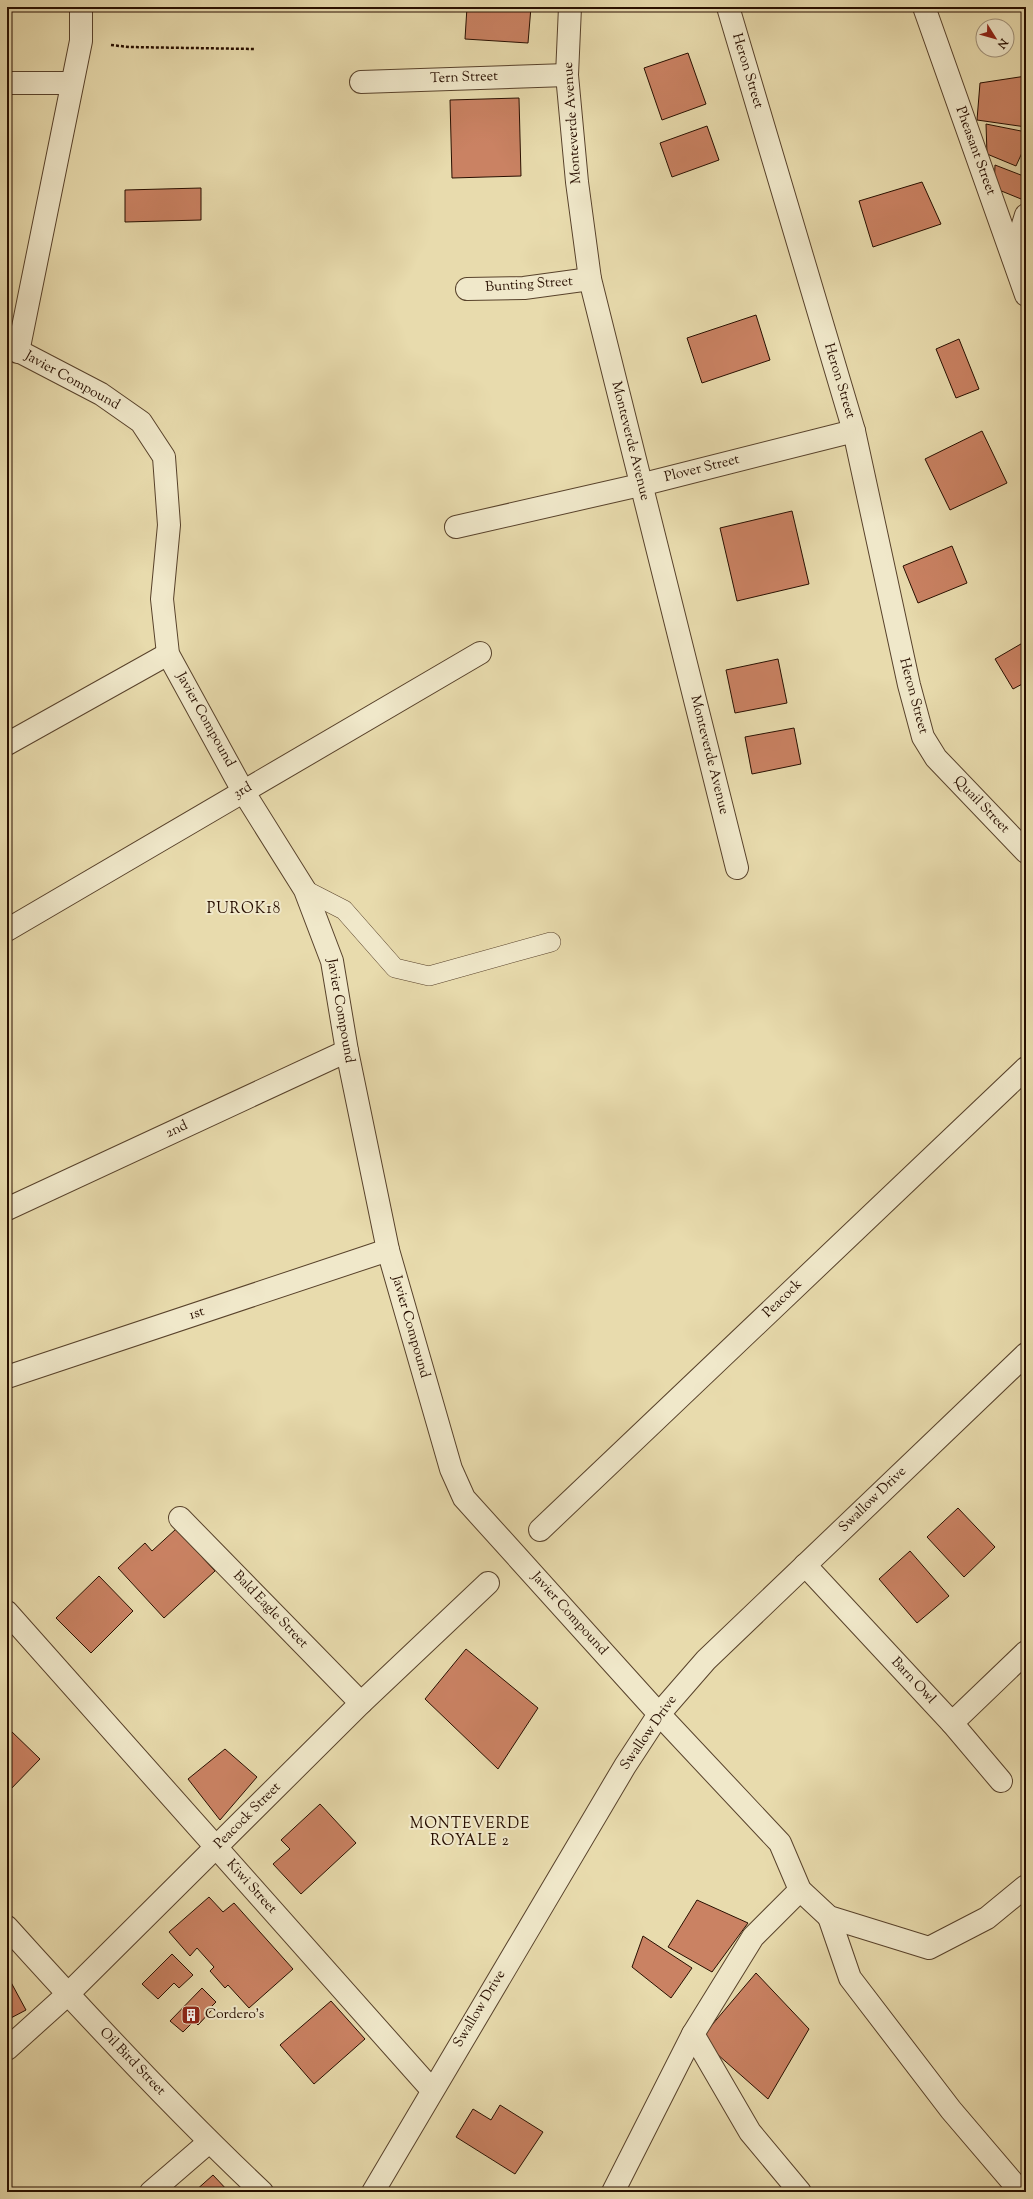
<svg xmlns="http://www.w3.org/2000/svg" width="1033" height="2199" viewBox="0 0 1033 2199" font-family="'Sorts Mill Goudy',serif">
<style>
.building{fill:#ca8263;stroke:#280f00}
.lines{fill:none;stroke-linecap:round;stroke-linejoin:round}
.service-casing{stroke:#58422b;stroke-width:20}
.minor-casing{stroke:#58422b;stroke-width:24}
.path{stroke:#280f00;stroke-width:2.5;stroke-dasharray:3 2;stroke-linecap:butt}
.service{stroke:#f0e8ca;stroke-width:19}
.minor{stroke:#f0e8ca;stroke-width:22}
.labels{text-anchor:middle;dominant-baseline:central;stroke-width:4;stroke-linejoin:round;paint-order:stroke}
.street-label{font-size:14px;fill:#280f00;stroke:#f0e8ca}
.poi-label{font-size:14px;fill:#280f00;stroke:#f0e8ca;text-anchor:start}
.neighbourhood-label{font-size:15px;letter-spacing:1px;fill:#280f00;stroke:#f0e8ca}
</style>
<rect width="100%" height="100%" fill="#e8dbad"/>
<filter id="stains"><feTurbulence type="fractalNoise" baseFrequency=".005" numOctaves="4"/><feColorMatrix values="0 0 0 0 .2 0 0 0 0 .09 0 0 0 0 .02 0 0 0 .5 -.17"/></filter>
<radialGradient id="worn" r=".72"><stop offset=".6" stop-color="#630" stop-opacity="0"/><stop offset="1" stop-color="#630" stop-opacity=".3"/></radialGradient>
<g class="building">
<path d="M467 7H531L528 43 465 39Z"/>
<path d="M688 53 706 104 662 120 644 68Z"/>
<path d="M1026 76V127L977 120 980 83Z"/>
<path d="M519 98 521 176 452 178 450 100Z"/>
<path d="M986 124 1026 132V144L1016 166 987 154Z"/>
<path d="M707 126 719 160 672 177 660 143Z"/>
<path d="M995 165 1026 177V201L994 188Z"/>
<path d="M922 182 941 224 873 247 859 201Z"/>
<path d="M201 188V220L125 222V190Z"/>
<path d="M756 315 770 360 702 383 687 338Z"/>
<path d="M959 339 979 389 956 398 936 349Z"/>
<path d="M982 431 1007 483 950 510 925 459Z"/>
<path d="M792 511 809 584 737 601 720 528Z"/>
<path d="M952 546 967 583 918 603 903 566Z"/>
<path d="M1026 641V682L1013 689 995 659Z"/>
<path d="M778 659 787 703 735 713 726 670Z"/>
<path d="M794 728 801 764 752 774 745 737Z"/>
<path d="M958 1508 995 1547 964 1577 927 1537Z"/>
<path d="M176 1529 215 1571 164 1618 118 1568 145 1543 152 1551Z"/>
<path d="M910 1551 949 1596 917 1623 879 1579Z"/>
<path d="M99 1576 133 1611 91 1653 56 1618Z"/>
<path d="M466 1649 538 1708 498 1769 425 1699Z"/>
<path d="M10 1730 40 1759 7 1793V1733Z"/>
<path d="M225 1749 257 1777 220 1820 188 1779Z"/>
<path d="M320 1804 356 1843 301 1894 273 1864 290 1849 281 1840Z"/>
<path d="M209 1897 223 1912 234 1903 293 1969 249 2008 228 1985 225 1988 210 1971 214 1967 197 1948 190 1956 169 1932Z"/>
<path d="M697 1900 748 1923 712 1972 668 1947Z"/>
<path d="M643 1936 692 1968 671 1998 632 1967Z"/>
<path d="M172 1954 193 1975 179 1988 174 1983 158 1999 142 1984Z"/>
<path d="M756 1973 809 2029 768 2099 700 2039Z"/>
<path d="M7 1975 26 2010 7 2020Z"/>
<path d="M202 1988 216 2002 210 2008 212 2010 198 2025 194 2021 183 2032 170 2021Z"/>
<path d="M331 2001 365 2039 314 2084 280 2045Z"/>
<path d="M500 2105 543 2132 515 2174 456 2137 473 2109 491 2120Z"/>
<path d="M213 2175 229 2192H194Z"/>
</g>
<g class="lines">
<defs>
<path id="service" d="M305 890 344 910 395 968 429 976 551 942"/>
<g id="minor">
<path d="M570 7 567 75 577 182 590 279 737 868"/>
<path d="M728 7 854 431 909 685 923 737 936 758 1026 852"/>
<path d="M924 7 1026 295"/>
<path d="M361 82 567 75"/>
<path d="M7 83H72"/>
<path d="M1013 257 1026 215"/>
<path d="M467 289 524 288 590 279"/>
<path d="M7 345 101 394 141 422 164 457 169 525 162 599 168 654 243 791 305 890 332 961 347 1051 388 1250 451 1469 464 1498 659 1714 780 1843 800 1890 829 1917 929 1948 987 1918 1026 1886"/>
<path d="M18 352 81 41V7"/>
<path d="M456 527 640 485 854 431"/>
<path d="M7 744 168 654"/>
<path d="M7 930 480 653"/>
<path d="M7 1209 347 1051"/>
<path d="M7 1377 388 1250"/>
<path d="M180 1518 361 1703"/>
<path d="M540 1530 1026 1068"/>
<path d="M805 1565 952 1723 1026 1652"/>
<path d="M7 1612 432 2090"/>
<path d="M952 1723 1001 1781"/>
<path d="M829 1917 850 1978 951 2110 1021 2192"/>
<path d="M7 1927C89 2018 173 2108 262 2192"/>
<path d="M693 2034 750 2132 800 2192"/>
<path d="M7 2049 68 1994 361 1703 488 1583"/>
<path d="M151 2192 209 2142"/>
<path d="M373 2192 625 1766 659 1714 706 1660 1026 1354"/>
<path d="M613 2192 693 2034 753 1937 800 1890"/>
</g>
</defs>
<use href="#service" class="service-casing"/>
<use href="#minor" class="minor-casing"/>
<path class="path" d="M111 45 129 47 254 49"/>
<use href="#service" class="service"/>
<use href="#minor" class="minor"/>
</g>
<defs>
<symbol id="building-square" viewBox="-11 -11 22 22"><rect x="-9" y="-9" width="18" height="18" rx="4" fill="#8f2418" stroke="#f0e8ca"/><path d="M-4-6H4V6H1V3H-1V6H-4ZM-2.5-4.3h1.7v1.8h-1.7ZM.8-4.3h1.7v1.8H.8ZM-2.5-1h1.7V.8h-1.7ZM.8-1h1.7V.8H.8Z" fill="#fff"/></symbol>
</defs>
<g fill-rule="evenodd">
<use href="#building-square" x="180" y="2004" width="22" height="22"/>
</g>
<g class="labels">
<g class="street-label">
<text transform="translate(747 71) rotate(73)">Heron Street</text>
<text transform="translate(464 78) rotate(-2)">Tern Street</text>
<text transform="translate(573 123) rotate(-94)">Monteverde Avenue</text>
<text transform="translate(975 151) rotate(70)">Pheasant Street</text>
<text transform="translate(529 285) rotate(-4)">Bunting Street</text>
<text transform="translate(72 381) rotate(29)">Javier Compound</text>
<text transform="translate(839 381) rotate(73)">Heron Street</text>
<text transform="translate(630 441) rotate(76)">Monteverde Avenue</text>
<text transform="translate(702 469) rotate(-14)">Plover Street</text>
<text transform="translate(913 696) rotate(75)">Heron Street</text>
<text transform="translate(205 720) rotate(61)">Javier Compound</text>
<text transform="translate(709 755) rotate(76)">Monteverde Avenue</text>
<text transform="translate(243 791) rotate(-30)">3rd</text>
<text transform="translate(981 805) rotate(46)">Quail Street</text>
<text transform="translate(340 1011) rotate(80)">Javier Compound</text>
<text transform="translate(177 1130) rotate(-25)">2nd</text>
<text transform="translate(783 1299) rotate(-44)">Peacock</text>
<text transform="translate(197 1314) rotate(-18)">1st</text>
<text transform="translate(410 1327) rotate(74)">Javier Compound</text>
<text transform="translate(873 1500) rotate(-44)">Swallow Drive</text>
<text transform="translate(270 1610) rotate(46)">Bald Eagle Street</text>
<text transform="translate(569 1614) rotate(48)">Javier Compound</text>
<text transform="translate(913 1681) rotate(47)">Barn Owl</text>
<text transform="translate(649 1733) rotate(-55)">Swallow Drive</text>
<text transform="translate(248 1816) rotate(-45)">Peacock Street</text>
<text transform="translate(251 1887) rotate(48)">Kiwi Street</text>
<text transform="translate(480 2009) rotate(-59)">Swallow Drive</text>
<text transform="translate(132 2062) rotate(46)">Oil Bird Street</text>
</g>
<g class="poi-label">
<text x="205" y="2015">Cordero's</text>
</g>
<g class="neighbourhood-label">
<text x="244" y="909">PUROK18</text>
<text x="470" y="1824">MONTEVERDE<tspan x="470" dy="17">ROYALE 2</tspan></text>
</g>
</g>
<rect width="1033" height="2199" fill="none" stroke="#e8dbad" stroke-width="24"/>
<rect x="8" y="8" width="1017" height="2183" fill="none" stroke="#280f00" stroke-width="2"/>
<rect x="12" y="12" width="1009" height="2175" fill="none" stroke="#280f00"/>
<g transform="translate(995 38) rotate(127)"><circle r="19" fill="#f0e8ca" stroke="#a09179"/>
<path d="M0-3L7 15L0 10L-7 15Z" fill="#8f2418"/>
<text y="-6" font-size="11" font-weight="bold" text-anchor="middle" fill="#280f00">N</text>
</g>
<rect width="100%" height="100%" filter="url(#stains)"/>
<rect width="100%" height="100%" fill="url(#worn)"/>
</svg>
